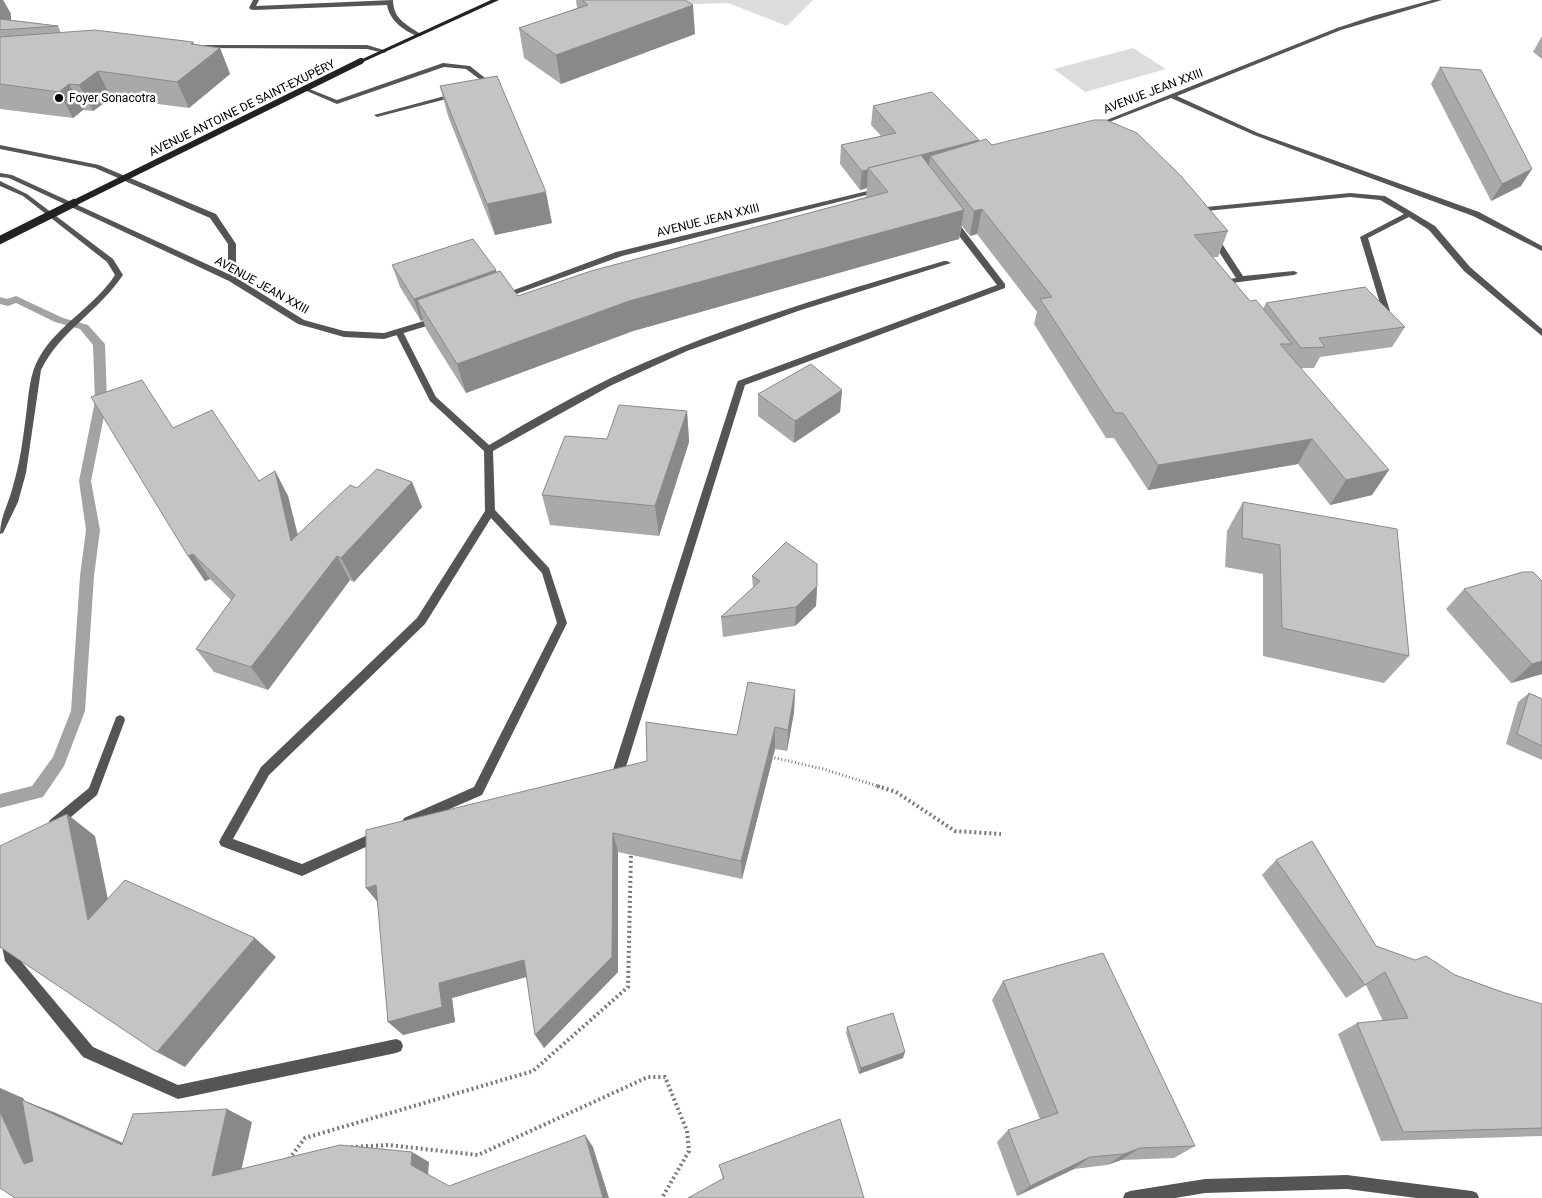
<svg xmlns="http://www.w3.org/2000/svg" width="1542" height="1198" viewBox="0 0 1542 1198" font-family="Roboto,sans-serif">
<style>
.green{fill:#dcdcdc}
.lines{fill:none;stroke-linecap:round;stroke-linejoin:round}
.stream{fill:#a3a3a3;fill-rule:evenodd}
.path-far1{stroke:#777;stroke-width:3;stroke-dasharray:1 2.5;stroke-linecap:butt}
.path{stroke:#777;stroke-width:4;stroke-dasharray:2 3;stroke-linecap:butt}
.lane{fill:#555;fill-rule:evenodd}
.street{fill:#555;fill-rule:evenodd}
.secondary{fill:#222;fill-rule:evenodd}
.secondary-bridge-far1{stroke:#222;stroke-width:6}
.secondary-bridge{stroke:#222;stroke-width:8}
.wall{fill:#a9a9a9}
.shaded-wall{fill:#898989}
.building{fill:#c4c4c4;stroke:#898989}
.poi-dot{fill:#000;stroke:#fff;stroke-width:2}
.labels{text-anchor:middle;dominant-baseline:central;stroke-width:5;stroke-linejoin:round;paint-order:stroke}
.far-street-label{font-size:12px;fill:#000;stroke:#fff}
.far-poi-label{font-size:12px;fill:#000;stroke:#fff;text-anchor:start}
</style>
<rect width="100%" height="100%" fill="#fff"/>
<g class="green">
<path d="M657 0H813L787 26 728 3 667 5Z"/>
<path d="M1133 48 1166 69 1085 92 1054 69Z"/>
</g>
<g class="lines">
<path class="stream" d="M16 296 63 318 88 325 105 344 107 401 91 481 100 530 94 576 85 711 64 766 43 797 0 808V794L32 786 53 757 71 711 80 576 86 530 79 481 95 401 93 345 80 329 55 322 16 303 8 306 0 304V297L7 299Z"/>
<path class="path-far1" d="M771 757 823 769 881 787"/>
<g class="path">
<path d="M877 786 896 792 955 831 1001 834"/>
<path d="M351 1147 388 1145 478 1155 648 1077H665L687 1131 689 1151 662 1198"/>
<path d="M289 1159 305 1138 533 1071 628 987 631 852"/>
</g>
<g class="lane">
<path d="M203 45H367L387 51 384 53 367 49 201 48V46Z"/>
<path d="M443 63 470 66 495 86 490 87 466 69 444 67 337 104 302 89 307 88 337 100Z"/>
<path d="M456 93 458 94V96L377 117 374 115Z"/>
<path d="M0 145 99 165 216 214 236 244V279L232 281 228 279V244L210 218 95 168 0 149Z"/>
<path d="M1350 193 1385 196 1435 226 1470 267 1542 329V336L1464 271 1429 230 1409 217 1368 238 1392 318 1391 320H1385L1360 237 1404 214 1380 200 1350 197 1196 212 1192 210 1196 208Z"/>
<path d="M1211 236H1217L1243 276 1294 271 1298 273 1294 275 1217 285V281L1236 278 1210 238Z"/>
<path d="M944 261H947L951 263 798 311 687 351 610 386 493 451 495 510 549 568 567 623 482 795 408 827 404 826 402 822 404 818 474 787 557 623 542 573 491 518 425 624 269 775 233 839 302 864 377 831 381 832 383 836 381 840 302 876 221 846 219 842 221 838 261 767 417 618 485 511 484 451 430 401 395 332 396 330H402L403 332 436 397 489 445C540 415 592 385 646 362 742 320 844 291 944 261Z"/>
</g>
<g class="street">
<path d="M253 0H259L256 6 393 0C393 20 408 25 422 35L417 36C403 30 390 21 387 5L252 10 249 8Z"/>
<path d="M1432 0H1442L1341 30 1177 96 1258 133 1479 212 1542 246V251L1473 216 1254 135 1171 98 1099 126 1094 125 1337 28 1373 16Z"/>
<path d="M0 173 12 175 235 277 304 320 344 331 384 333 437 317 441 320 440 322 384 339 344 337 298 324 229 281 9 178 0 177Z"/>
<path d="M0 181 27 194 113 259 123 275C99 311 60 331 41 370L26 473 18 502 3 533 0 534C0 517 9 503 13 486 20 463 23 439 26 415 29 394 29 374 40 356 59 324 95 306 115 275L107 262 23 196 0 186Z"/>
<path d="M880 188 882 189V191L622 256 505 298H502L498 296 616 252Z"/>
<path d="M950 220H956L1005 284V288L745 385 625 770 623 774 619 775 615 774 613 770 737 383 738 381 997 285 950 224Z"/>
<path d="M120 715 124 717 125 720 97 795 58 828 54 829 50 828 48 824 50 820 89 788 115 720 116 717Z"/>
<path d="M7 935 11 937 15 954 93 1047 178 1085 396 1039 401 1041 403 1046 401 1051 396 1053 178 1099 83 1057 5 961 1 941 3 937Z"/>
<path d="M1347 1175 1472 1191 1477 1193 1479 1198H1416L1347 1189 1205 1193 1175 1198H1123L1125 1193 1130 1191 1205 1179Z"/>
</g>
<path class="secondary" d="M491 0H499L363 62 358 61Z"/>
<path class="secondary-bridge-far1" d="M72 204 361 61"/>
<path class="secondary-bridge" d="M0 240 74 203"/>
</g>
<g class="wall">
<path d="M0 0H3L11 14V20L58 26 61 33 193 42 194 44 220 48 230 74 189 108 111 98 93 111 83 110 73 118 0 109Z"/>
<path d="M576 0H685L695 34 561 84 524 58 519 28 577 8Z"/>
<path d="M1542 36V59L1533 52Z"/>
<path d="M1440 67 1521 186 1491 201 1431 84Z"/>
<path d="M440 86 552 223 495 235 448 116Z"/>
<path d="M873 106 979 140V141L992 145 1228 231 1218 257H1213L1250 301 1263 309 1266 303 1405 327 1392 347 1320 357 1314 368H1301L1372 495 1330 505 1298 464 1148 490 1114 438H1106L1034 324 1037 312 977 234 970 236 962 226 959 239 633 331 466 393 426 329 423 320 421 321 400 287 392 265 496 270V272L518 296 866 197 867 188 860 190 840 164 841 145 881 136 871 125Z"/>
<path d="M842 390 840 412 794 443 758 416V394Z"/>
<path d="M687 411 689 442 659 536 550 525 542 495 607 439Z"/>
<path d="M173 428 259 481 275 471 288 496 298 535 357 488 412 482 422 507 354 582 350 580 268 690 214 672 196 649 231 600 210 579 205 581 188 556Z"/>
<path d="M1243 502 1409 656 1384 683 1263 656V574L1225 567 1227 531Z"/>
<path d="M752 576 817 586 816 606 795 626 723 637 721 617 753 588Z"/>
<path d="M1542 581V674L1511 683 1446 609 1464 589Z"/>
<path d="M795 690 794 712 787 751 775 749 742 879 618 852V972L544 1048 526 977 452 998 455 1022 403 1035 647 761 737 735Z"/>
<path d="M1529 693 1542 699V760L1506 744 1518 702Z"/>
<path d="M1276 860 1376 946 1505 993 1542 1004V1136L1381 1141 1338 1034 1357 1023 1383 1021 1366 985 1346 998 1262 875Z"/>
<path d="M1003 981 1195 1146 1174 1158 1121 1160 1107 1165 1074 1169 1017 1196 997 1142 1008 1130 1040 1119 992 1000Z"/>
<path d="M847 1027 903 1058 859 1074 846 1033Z"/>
<path d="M719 1165 864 1198 723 1179Z"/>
</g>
<g class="shaded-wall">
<path d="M0 0H3L11 14V29L0 26Z"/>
<path d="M693 5 695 34 561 84 556 55Z"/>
<path d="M193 42 201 63 220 48 230 74 189 108 177 82 191 44Z"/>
<path d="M98 71 111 98 93 111 79 85Z"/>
<path d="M69 84 83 110 73 118 59 92Z"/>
<path d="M979 140 976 158 930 156 928 171 869 169Z"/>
<path d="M1532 169 1521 186 1491 201 1502 184Z"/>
<path d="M868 170 867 188 860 190 862 171Z"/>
<path d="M546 192 552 223 495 235 487 204Z"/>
<path d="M982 209 977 234 970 236 974 211Z"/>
<path d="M964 210 959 239 633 331 466 393 457 364 629 301Z"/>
<path d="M496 270 501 292 417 300 423 320 421 321 414 299Z"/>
<path d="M842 390 840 412 794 443 795 421Z"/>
<path d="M687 411 689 442 659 536 655 506Z"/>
<path d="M1312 439 1298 464 1148 490 1158 465Z"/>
<path d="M1389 470 1372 495 1330 505 1346 480Z"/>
<path d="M275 471 288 496 305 566 291 541Z"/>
<path d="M412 482 422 507 354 582 341 558Z"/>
<path d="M193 554 210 579 205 581 188 556Z"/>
<path d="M337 556 350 580 268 690 251 667Z"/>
<path d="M817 586 816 606 795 626 796 607Z"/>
<path d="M1542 661V674L1511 683 1532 664Z"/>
<path d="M795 690 794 712 787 751 788 730Z"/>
<path d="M775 727V749L742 879 741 861Z"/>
<path d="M67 814 95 836 116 939 88 920Z"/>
<path d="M613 833 618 852V972L544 1048 535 1035Z"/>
<path d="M376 885 380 905 366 888Z"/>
<path d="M255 938 276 957 185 1067 157 1052Z"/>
<path d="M524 960 533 975 452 998 455 1022 403 1035 388 1022 439 983Z"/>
<path d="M905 1052 903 1058 859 1074 861 1068Z"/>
<path d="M0 1088 23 1098 25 1101 56 1113 152 1156 60 1174 24 1164 0 1112Z"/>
<path d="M227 1109 252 1122 238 1185 212 1176Z"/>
<path d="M585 1135 593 1147 609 1198H603Z"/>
<path d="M1140 1148 1121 1160 1107 1165 1124 1154Z"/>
<path d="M412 1152 429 1162 428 1176 411 1165Z"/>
<path d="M1090 1157 1074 1169 1017 1196 1030 1186Z"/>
</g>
<g class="building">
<path d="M582 0H685L693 5 556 55 519 28 588 5Z"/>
<path d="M0 19 58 26 0 30Z"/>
<path d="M95 30 193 42 191 44 220 48 177 82 98 71 79 85 69 84 59 92 0 84V37Z"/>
<path d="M1440 67 1481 70 1532 169 1502 184Z"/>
<path d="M497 76 546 192 487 204 440 86Z"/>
<path d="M932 92 979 140 921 155 868 168V170L862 171 841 145 896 133 873 106Z"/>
<path d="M1094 120H1106L1137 133 1181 176 1228 231 1194 235 1250 301 1256 300 1292 344H1280L1389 470 1346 480 1312 439 1158 465 1123 413H1115L1040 299 1052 297 982 209 974 211 930 156 986 139 992 145Z"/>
<path d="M921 155 964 210 629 301 457 364 417 300 500 271 518 296 591 271 888 192 868 168Z"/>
<path d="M473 239 496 270 414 299 392 265Z"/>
<path d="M1365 287 1405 327 1319 338 1325 347 1301 348 1266 303Z"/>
<path d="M811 364 842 390 795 421 758 394Z"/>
<path d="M142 380 173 428 212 410 259 481 275 471 291 541 350 485 357 488 377 469 412 482 341 558 337 556 251 667 196 649 235 595 193 554 188 556 91 397Z"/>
<path d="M619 405 687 411 655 506 542 495 565 436 607 439Z"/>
<path d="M1243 502 1397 529 1409 656 1282 628 1280 545 1242 538Z"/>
<path d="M786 542 817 564V586L796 607 721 617 760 581 752 576Z"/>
<path d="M1523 572H1533L1542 581V661L1532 664 1464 589Z"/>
<path d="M748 682 795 690 788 730 775 727 741 861 613 833 612 957 535 1035 524 960 439 983 442 1007 388 1022 376 885 366 888V830L647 761 646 722 737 735Z"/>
<path d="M1529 693 1542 699V746L1517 734Z"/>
<path d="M67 814 88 920 125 880 255 938 157 1052 0 947V846Z"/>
<path d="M1312 841 1376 946 1415 960 1426 956 1455 975 1505 993 1542 1004V1128L1403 1132 1357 1023 1408 1018 1385 972 1365 985 1276 860Z"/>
<path d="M1103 953 1195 1146 1140 1148 1124 1154 1090 1157 1030 1186 1008 1130 1058 1113 1003 981Z"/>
<path d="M893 1013 905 1052 861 1068 847 1027Z"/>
<path d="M22 1100 122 1145 133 1114 227 1109 212 1176 340 1145 412 1152 411 1165 449 1186 585 1135 603 1198H15L0 1188V1112L24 1164 33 1161Z"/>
<path d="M840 1119 864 1198H688L724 1178 719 1165Z"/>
</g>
<circle class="poi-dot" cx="59" cy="98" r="5"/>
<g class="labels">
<g class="far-street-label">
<text transform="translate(1153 91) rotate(-21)">AVENUE JEAN XXIII</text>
<text transform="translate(242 108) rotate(-26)">AVENUE ANTOINE DE SAINT-EXUPÉRY</text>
<text transform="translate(708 220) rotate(-14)">AVENUE JEAN XXIII</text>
<text transform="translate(262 285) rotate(29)">AVENUE JEAN XXIII</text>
</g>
<g class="far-poi-label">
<text x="69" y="98">Foyer Sonacotra</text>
</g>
</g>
</svg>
